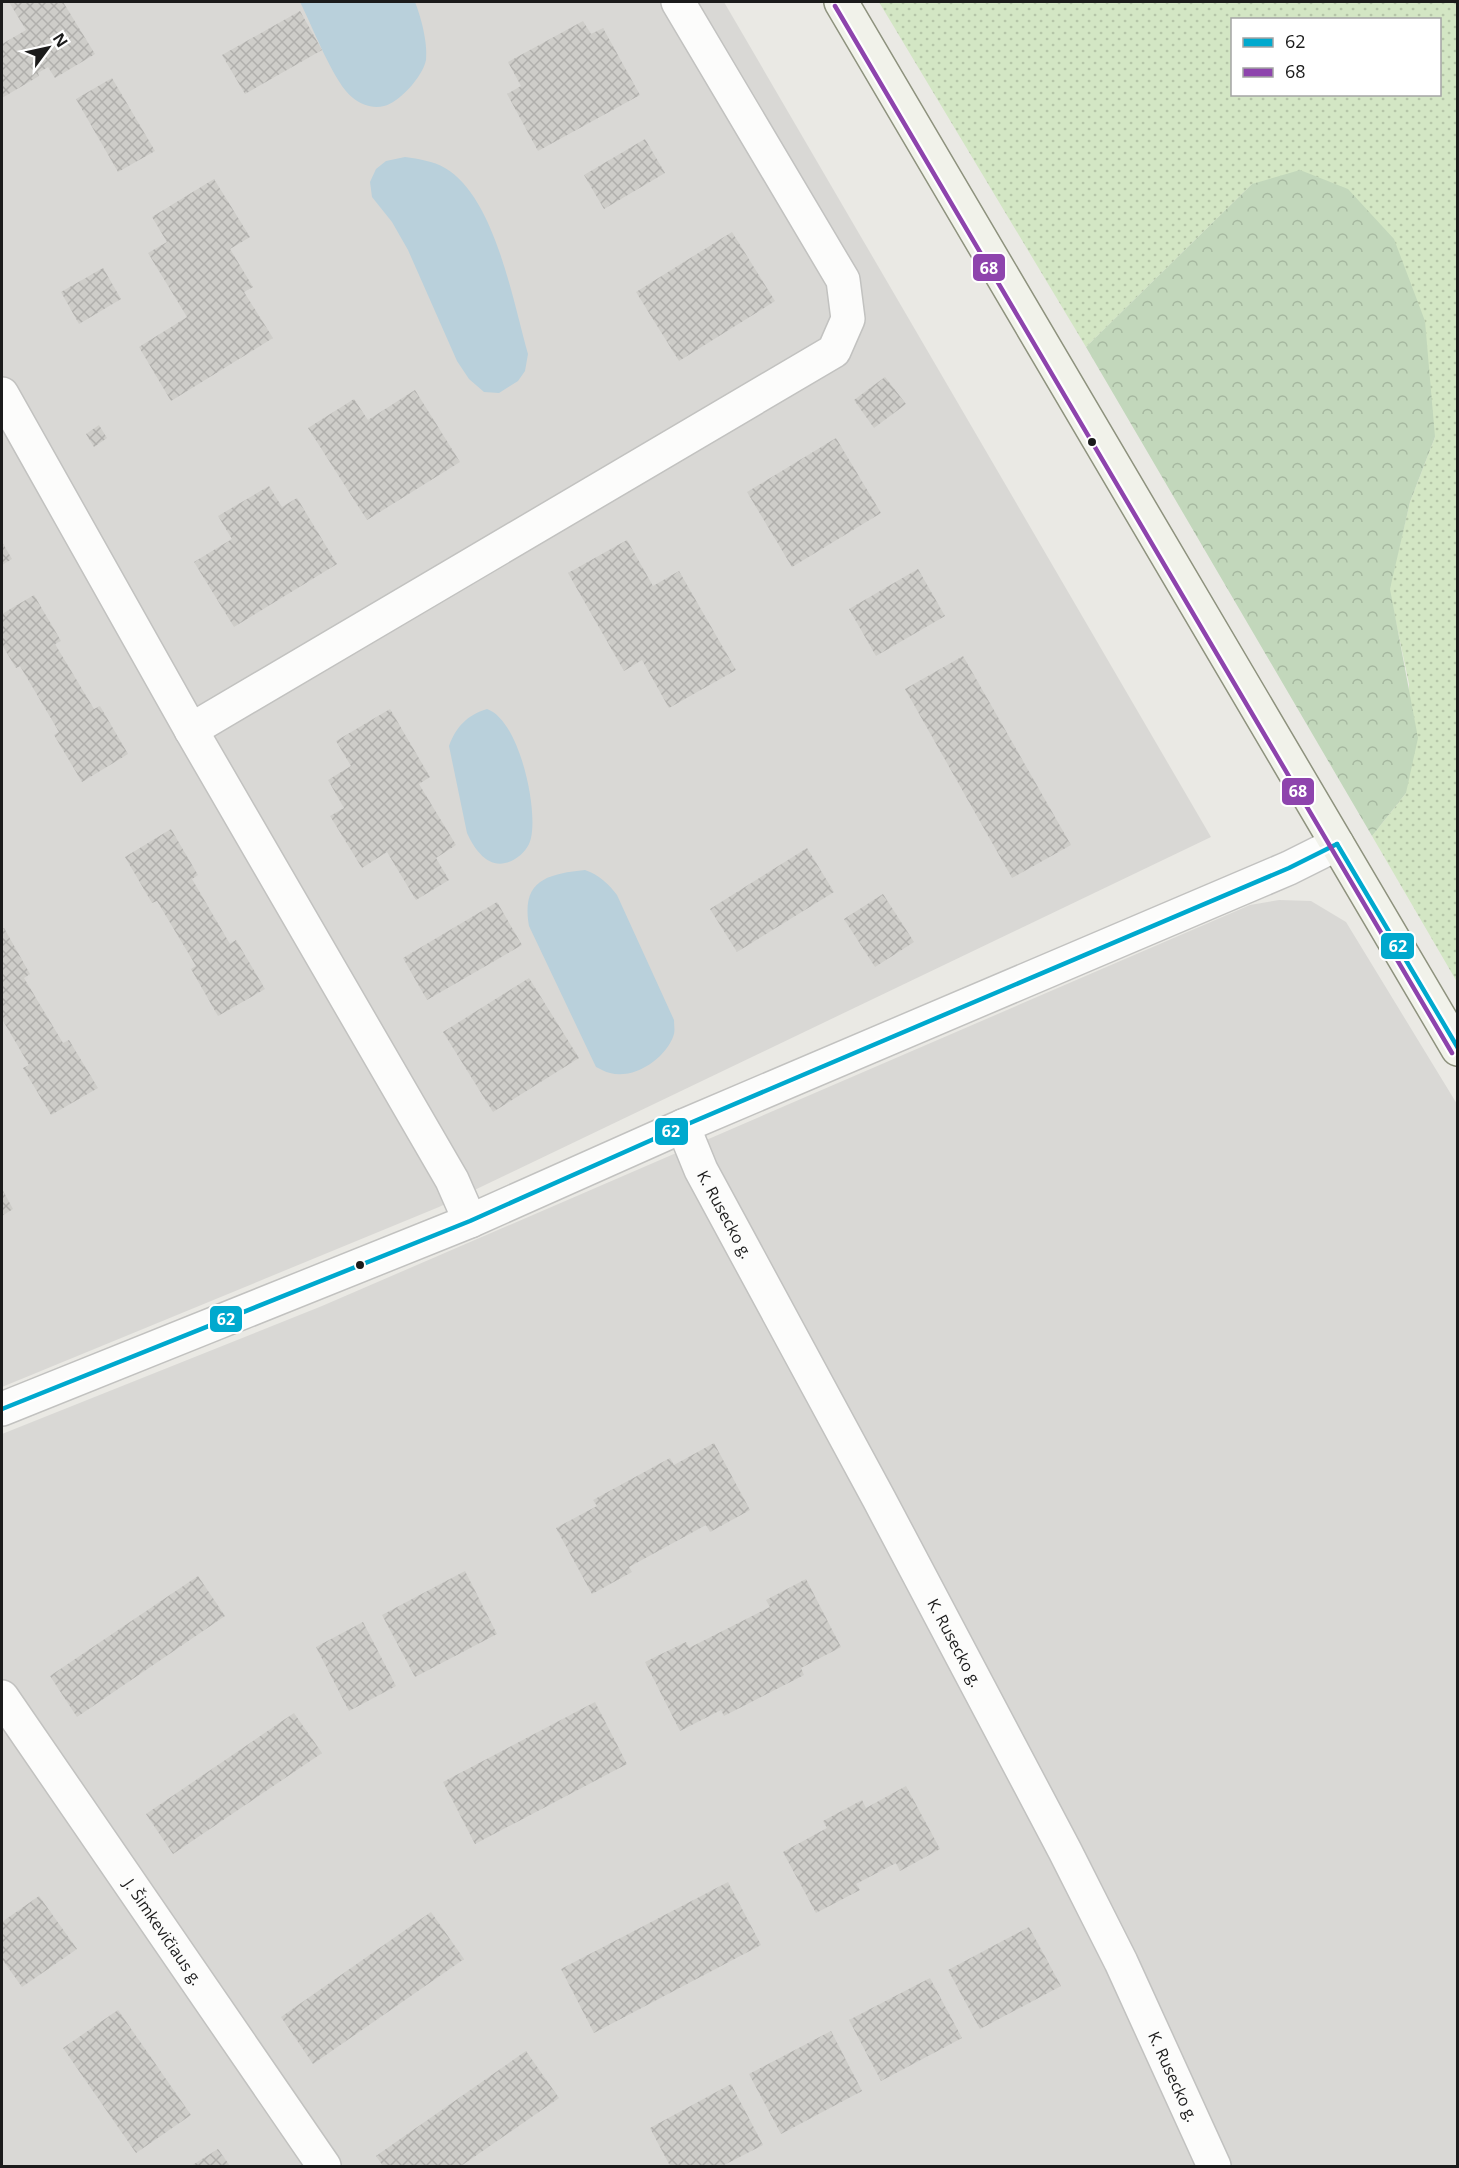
<svg xmlns="http://www.w3.org/2000/svg" width="1459" height="2168" viewBox="0 0 1459 2168" font-family="'Open Sans',sans-serif">
<style>
.residential{fill:#d9d8d5}
.grass{fill:url(#grass-dots);fill-rule:evenodd}
.forest{fill:url(#forest-crowns)}
.water{fill:#b9d0db}
.building{fill:url(#building-cross-hatch)}
.lines{fill:none;stroke-linecap:round;stroke-linejoin:round}
.street-casing{stroke:#c2c2c0;stroke-width:36}
.secondary-casing{stroke:#8e927e;stroke-width:36}
.street{stroke:#fcfcfb;stroke-width:33}
.secondary{stroke:#f1f2ea;stroke-width:33}
.bus-1-casing{stroke:#fff;stroke-width:9}
.bus-2-casing{stroke:#fff;stroke-width:9}
.bus-1{stroke:#00a9ce;stroke-width:4.5}
.bus-2{stroke:#8e44ad;stroke-width:4.5}
.bus-dot{fill:#1b1b1b;stroke:#fff;stroke-width:2}
.labels{text-anchor:middle;dominant-baseline:central;stroke-width:6;stroke-linejoin:round;paint-order:stroke}
.street-label{font-size:16px;fill:#1b1b1b;stroke:#fff}
.line-badge{stroke:#fff;stroke-width:2}
.badge-label{font-size:16px;text-anchor:middle;font-weight:bold;fill:#fff}
</style>
<defs>
<pattern id="grass-dots" width="8" height="8" patternUnits="userSpaceOnUse" patternTransform="scale(1.5)"><rect width="8" height="8" fill="#d3e6c4"/><path d="M2 2h.1M6 6h.1" fill="none" stroke="#b5c5a8" stroke-width="1.8" stroke-linecap="round"/></pattern>
<pattern id="forest-crowns" width="20" height="18" patternUnits="userSpaceOnUse" patternTransform="scale(1.5)"><rect width="20" height="18" fill="#c2d7bb"/><path d="M2 6a3 3 0 1 1 6 0M12 15a3 3 0 1 1 6 0" fill="none" stroke="#a6b8a0"/></pattern>
<pattern id="building-cross-hatch" width="8" height="8" patternUnits="userSpaceOnUse" patternTransform="scale(1.5)"><rect width="8" height="8" fill="#cecdc9"/><path d="M0 0l8 8M0 8l8-8" fill="none" stroke="#b0afac"/></pattern>
</defs>
<rect width="100%" height="100%" fill="#eae9e4"/>
<g class="residential">
<path d="M2 2H724L1211 837 439 1207 2 1387Z"/>
<path d="M1279 900 1311 901 1346 922 1457 1104V2166H2V1434L322 1306 1250 905Z"/>
</g>
<path class="grass" d="M879 2H1457V982L1372 836 1406 793 1409 684 1389 589 1410 502 1435 437 1252 184 1086 347ZM1232 20H1440V94H1232Z"/>
<path class="forest" d="M1300 170 1348 189 1394 239 1425 321 1435 437 1410 502 1390 589 1418 738 1406 793 1372 836 1086 347 1252 184Z"/>
<g class="water">
<path d="M300 2H415C421 17 428 43 426 60 423 76 399 103 384 106 373 109 362 105 353 98 334 84 312 25 300 2Z"/>
<path d="M405 157C419 159 433 161 445 168 495 197 513 302 528 354L525 371 518 381 499 393 484 392 469 379 457 361 408 250 392 222 372 197 370 182 376 169 386 161Z"/>
<path d="M487 709C519 720 538 807 531 838 529 847 523 854 515 859 492 873 476 853 467 833L449 746C456 727 467 715 487 709Z"/>
<path d="M585 870C599 875 608 883 617 895L674 1020C674 1024 675 1030 674 1034 667 1058 634 1080 610 1073 605 1072 601 1069 596 1067L529 926C521 881 546 874 585 870Z"/>
</g>
<g class="building">
<path d="M9 2H63L95 54 55 78 48 67 38 73 39 76 2 98V44L26 30Z"/>
<path d="M300 11 322 50 245 94 222 55Z"/>
<path d="M583 21 591 34 603 28 640 95 538 151 507 94 521 86 508 62Z"/>
<path d="M112 78 155 151 118 172 76 99Z"/>
<path d="M645 139 665 173 604 209 584 175Z"/>
<path d="M214 179 250 237 230 249 253 287 244 292 273 338 171 401 139 347 187 317 148 253 167 242 152 217Z"/>
<path d="M732 232 775 301 679 361 636 292Z"/>
<path d="M103 268 121 299 79 324 61 292Z"/>
<path d="M885 377 906 404 874 428 854 400Z"/>
<path d="M415 390 460 462 367 520 308 428 354 399 368 420Z"/>
<path d="M99 425 107 438 94 447 86 434Z"/>
<path d="M836 438 881 513 792 567 747 492Z"/>
<path d="M269 486 282 507 297 498 337 564 234 627 194 562 232 539 218 516Z"/>
<path d="M627 540 653 586 679 571 736 670 669 708 642 660 624 671 568 573Z"/>
<path d="M2 542 12 559 2 565Z"/>
<path d="M918 569 945 616 876 656 849 609Z"/>
<path d="M34 595 61 641 55 644 94 709 100 706 128 754 82 782 54 735 59 732 20 666 16 668 2 645V614Z"/>
<path d="M963 656 1071 845 1012 878 905 689Z"/>
<path d="M390 709 430 777 419 784 456 845 436 858 449 880 416 900 387 852 362 868 330 816 344 808 328 780 351 766 336 741Z"/>
<path d="M171 829 198 875 192 879 230 944 236 940 265 989 218 1016 191 969 196 966 157 901 152 903 125 857Z"/>
<path d="M807 848 834 892 737 952 710 909Z"/>
<path d="M883 894 914 942 875 967 844 919Z"/>
<path d="M497 902 522 945 427 1000 403 958Z"/>
<path d="M4 928 30 974 24 978 63 1043 69 1040 98 1088 51 1115 23 1068 29 1065 2 1019V929Z"/>
<path d="M529 978 579 1058 493 1112 443 1032Z"/>
<path d="M2 1189 13 1209 2 1216Z"/>
<path d="M714 1443 750 1510 710 1532 706 1525 629 1567 632 1572 592 1594 556 1528 597 1506 593 1500 670 1458 674 1465Z"/>
<path d="M465 1571 497 1634 415 1677 382 1615Z"/>
<path d="M198 1576 225 1616 77 1717 50 1676Z"/>
<path d="M806 1579 841 1647 801 1668 804 1675 724 1716 721 1710 680 1731 645 1662 686 1642 689 1648 770 1607 766 1600Z"/>
<path d="M363 1622 396 1686 349 1711 316 1647Z"/>
<path d="M595 1702 627 1764 475 1844 443 1782Z"/>
<path d="M294 1713 322 1753 173 1854 146 1814Z"/>
<path d="M906 1786 940 1849 900 1871 896 1863 856 1884 860 1890 816 1913 783 1852 827 1828 823 1821 862 1800 866 1808Z"/>
<path d="M728 1882 761 1945 594 2033 561 1969Z"/>
<path d="M39 1896 77 1949 22 1987 2 1959V1922Z"/>
<path d="M431 1912 464 1959 313 2064 281 2017Z"/>
<path d="M1029 1927 1061 1986 980 2029 948 1970Z"/>
<path d="M930 1978 962 2038 881 2081 849 2020Z"/>
<path d="M118 2010 191 2115 136 2153 63 2048Z"/>
<path d="M831 2031 862 2091 781 2134 749 2074Z"/>
<path d="M526 2051 559 2098 461 2166H383L376 2156Z"/>
<path d="M731 2084 763 2145 722 2166H670L650 2128Z"/>
<path d="M218 2149 230 2166H191Z"/>
</g>
<g class="lines">
<defs>
<g id="street">
<path d="M2 394 191 730 452 1180 470 1221"/>
<path d="M191 730 834 351 848 319 843 280 678 2"/>
<path id="s1" d="M683 1126 701 1170 879 1499 1065 1851 1121 1962 1214 2166"/>
<path d="M2 1409 470 1221 683 1126 1289 868 1337 844"/>
<path id="s2" d="M2 1697 324 2166"/>
</g>
<path id="secondary" d="M841 2 1458 1049"/>
</defs>
<use href="#street" class="street-casing"/>
<use href="#secondary" class="secondary-casing"/>
<use href="#street" class="street"/>
<use href="#secondary" class="secondary"/>
<defs>
<g id="bus-1">
<path d="M1337 844 1458 1048"/>
<path d="M2 1409 470 1221 683 1126 1289 868 1337 844"/>
</g>
<path id="bus-2" d="M835 6 1452 1053"/>
</defs>
<use href="#bus-1" class="bus-1-casing"/>
<use href="#bus-2" class="bus-2-casing"/>
<use href="#bus-1" class="bus-1"/>
<use href="#bus-2" class="bus-2"/>
</g>
<g class="bus-dot">
<circle cx="1092" cy="442" r="5"/>
<circle cx="360" cy="1265" r="5"/>
</g>
<g class="labels">
<g class="street-label">
<text stroke="none"><textPath href="#s1" startOffset="98">K. Rusecko g.</textPath></text>
<text stroke="none"><textPath href="#s1" startOffset="584">K. Rusecko g.</textPath></text>
<text stroke="none"><textPath href="#s2" startOffset="285">J. Šimkevičiaus g.</textPath></text>
<text stroke="none"><textPath href="#s1" startOffset="1070">K. Rusecko g.</textPath></text>
</g>
</g>
<g class="line-badge">
<rect x="972" y="253" width="34" height="29" rx="6" fill="#8e44ad"/>
<rect x="1281" y="777" width="34" height="29" rx="6" fill="#8e44ad"/>
<rect x="1380" y="932" width="35" height="28" rx="6" fill="#00a9ce"/>
<rect x="654" y="1117" width="35" height="29" rx="6" fill="#00a9ce"/>
<rect x="209" y="1305" width="34" height="28" rx="6" fill="#00a9ce"/>
</g>
<g class="badge-label">
<text x="989" y="274">68</text>
<text x="1298" y="797">68</text>
<text x="1398" y="952">62</text>
<text x="671" y="1137">62</text>
<text x="226" y="1325">62</text>
</g>
<rect width="1459" height="2168" fill="none" stroke="#1b1b1b" stroke-width="6"/>
<rect x="1231" y="18" width="210" height="78" fill="#ffffff" stroke="#a4a4a4" stroke-width="1.5"/>
<rect x="1243" y="38" width="30" height="9" fill="#00a9ce" stroke="#a4a4a4" stroke-width="1.5"/>
<text x="1285" y="48" font-size="18" fill="#1b1b1b">62</text>
<rect x="1243" y="68" width="30" height="9" fill="#8e44ad" stroke="#a4a4a4" stroke-width="1.5"/>
<text x="1285" y="78" font-size="18" fill="#1b1b1b">68</text>
<g transform="translate(48 48) rotate(57)" stroke="#ffffff" stroke-width="4.5" paint-order="stroke">
<path d="M0-4.5L10 22L0 15L-10 22Z" fill="#1b1b1b"/>
<text y="-9" font-size="16" font-weight="bold" text-anchor="middle" fill="#1b1b1b">N</text>
</g>
</svg>
